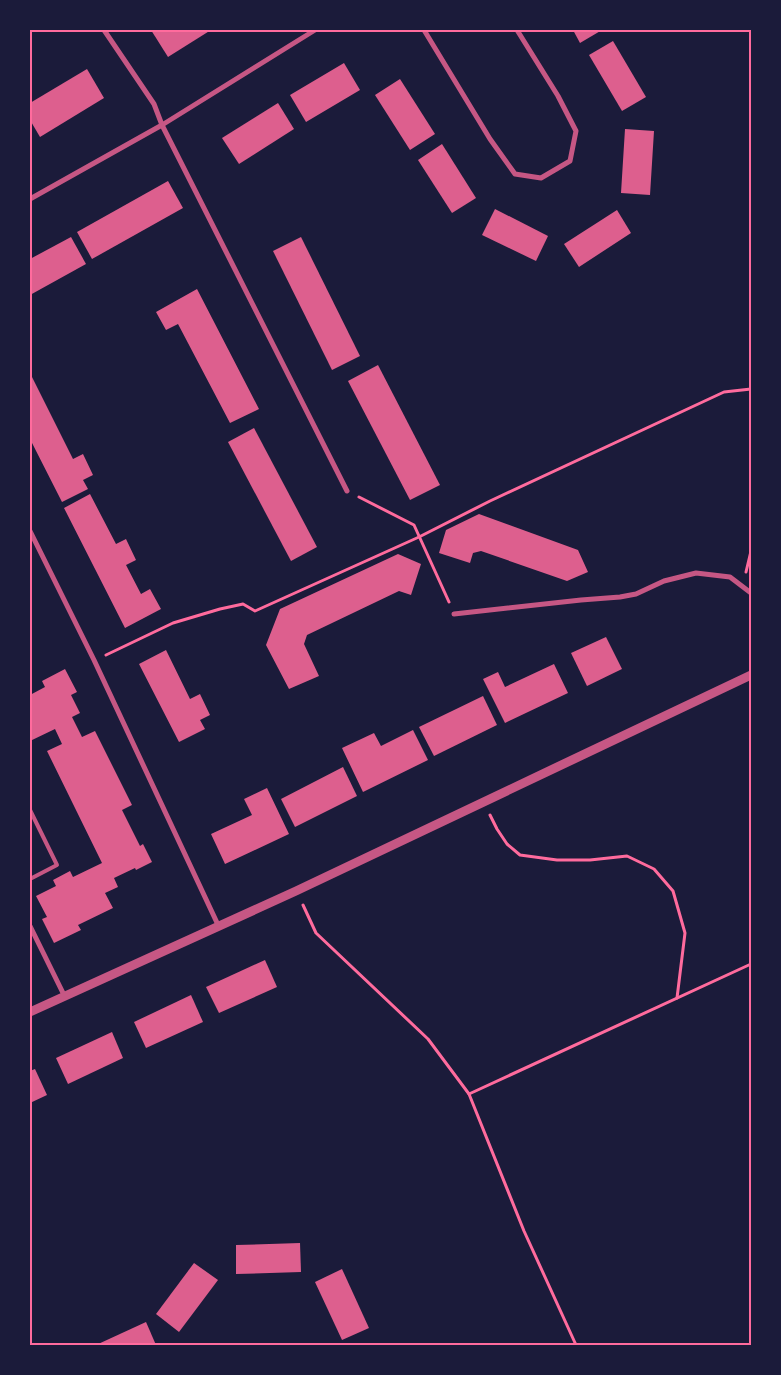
<svg xmlns="http://www.w3.org/2000/svg" width="781" height="1375" viewBox="0 0 781 1375" font-family="'Playfair Display',serif">
<style>
.building{fill:#dd5f8e}
.lines{fill:none;stroke-linecap:round;stroke-linejoin:round}
.path{stroke:#ff6b9d;stroke-width:3}
.service{stroke:#c65784;stroke-width:4}
.minor{stroke:#c65784;stroke-width:5}
.tertiary{stroke:#c65784;stroke-width:9}
.neatline{fill:none;stroke:#ff6b9d;stroke-width:2}
</style>
<rect width="100%" height="100%" fill="#1b1b3a"/>
<g class="building">
<path d="M151 30H211L168 57Z"/>
<path d="M573 30H602L580 43Z"/>
<path d="M613 41 646 97 622 111 589 55Z"/>
<path d="M344 63 360 90 306 122 290 95Z"/>
<path d="M87 69 104 98 40 137 30 120V103Z"/>
<path d="M400 79 435 134 410 150 375 95Z"/>
<path d="M278 103 294 129 239 164 222 138Z"/>
<path d="M625 129 654 131 650 195 621 193Z"/>
<path d="M442 144 476 198 452 213 418 160Z"/>
<path d="M168 181 183 208 92 259 77 232Z"/>
<path d="M495 209 548 236 536 261 482 235Z"/>
<path d="M617 210 631 233 579 267 564 244Z"/>
<path d="M71 237 86 264 30 295V259Z"/>
<path d="M301 237 360 356 332 370 273 251Z"/>
<path d="M197 289 259 409 230 423 178 324 166 330 156 312Z"/>
<path d="M378 365 440 485 410 500 348 381Z"/>
<path d="M30 373 73 459 83 454 93 475 83 480 88 489 62 502 30 439Z"/>
<path d="M254 428 317 547 291 561 228 442Z"/>
<path d="M90 494 116 544 126 539 136 560 126 565 141 594 150 589 161 609 125 628 64 508Z"/>
<path d="M479 514 578 550 588 572 567 581 481 551 473 553 470 563 439 553 446 530Z"/>
<path d="M398 554 421 564 411 595 399 591 307 635 304 644 319 676 289 689 266 645 280 609Z"/>
<path d="M606 637 622 669 587 686 571 653Z"/>
<path d="M166 650 190 699 200 694 210 715 200 720 205 729 179 742 139 664Z"/>
<path d="M554 664 568 693 505 723 483 679 498 672 505 687Z"/>
<path d="M65 669 77 692 71 695 80 713 72 717 82 737 95 731 132 805 122 810 140 846 143 844 152 862 136 870 135 868 114 878 118 887 105 893 113 908 78 925 81 930 54 943 42 919 47 917 36 896 56 886 53 880 70 871 73 877 102 863 47 751 62 744 55 729 30 741V695L45 687 42 681Z"/>
<path d="M483 696 497 725 434 756 419 727Z"/>
<path d="M413 730 428 760 363 792 342 748 374 733 381 746Z"/>
<path d="M343 767 357 796 295 827 281 799Z"/>
<path d="M267 788 289 834 225 864 211 834 252 815 244 799Z"/>
<path d="M265 960 277 987 219 1013 206 987Z"/>
<path d="M191 995 203 1022 146 1048 134 1022Z"/>
<path d="M112 1032 123 1058 68 1084 56 1058Z"/>
<path d="M35 1069 47 1095 30 1103V1071Z"/>
<path d="M300 1243 301 1272 236 1274V1245Z"/>
<path d="M194 1263 218 1280 179 1332 156 1314Z"/>
<path d="M342 1269 369 1328 342 1340 315 1282Z"/>
<path d="M146 1322 156 1345H96Z"/>
</g>
<g class="lines">
<g class="path">
<path d="M359 497 414 525 449 602"/>
<path d="M746 572 751 551"/>
<path d="M106 655 173 623 220 609 243 604 255 611 419 537 490 501 724 392 751 389"/>
<path d="M490 815 497 829 507 844 520 855 557 860H590L627 856 654 869 673 891 685 933 677 998"/>
<path d="M303 905 316 933 428 1039 469 1094 524 1231 576 1345"/>
<path d="M469 1094 751 964"/>
</g>
<path class="service" d="M30 810 57 865 30 879"/>
<g class="minor">
<path d="M104 30 154 104 162 125 347 491"/>
<path d="M424 30 490 139 515 174 541 178 570 161 576 131 558 96 517 30"/>
<path d="M30 199 162 125 315 30"/>
<path d="M30 531 94 660 219 927"/>
<path d="M454 614 581 600 620 597 636 594 664 581 696 573 730 577 751 593"/>
<path d="M30 926 64 995"/>
</g>
<path class="tertiary" d="M30 1012 296 891 751 675"/>
</g>
<rect width="781" height="1375" fill="none" stroke="#1b1b3a" stroke-width="62"/>
<rect x="31" y="31" width="719" height="1313" class="neatline"/>
</svg>
